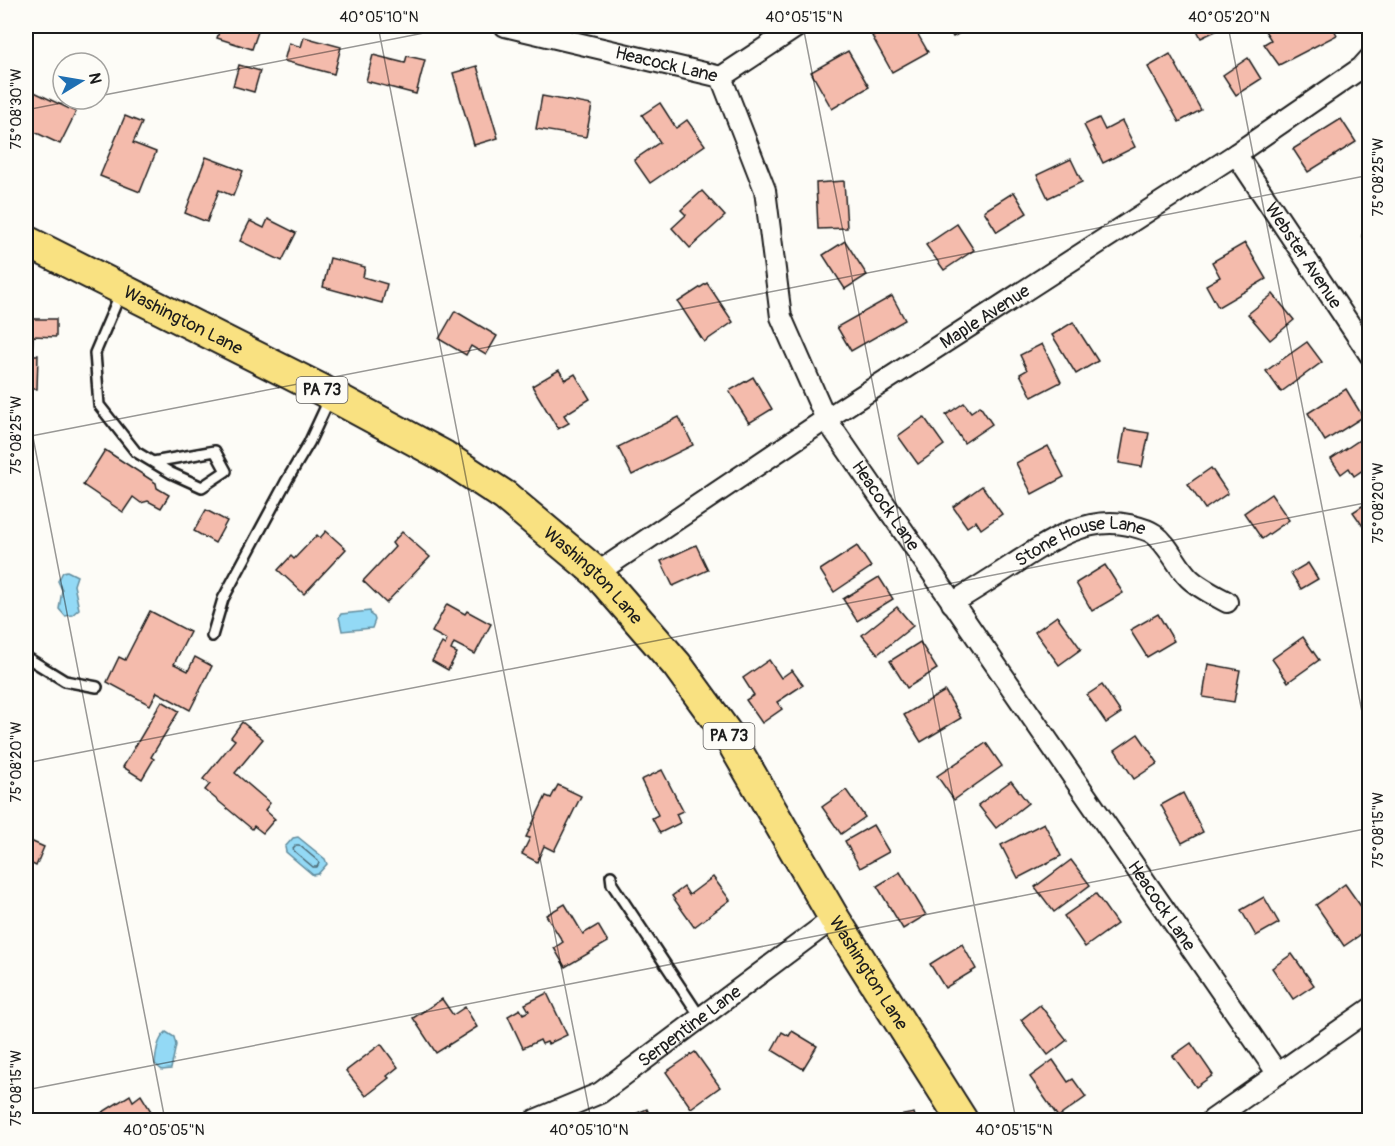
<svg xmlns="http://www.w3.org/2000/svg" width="1395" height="1146" viewBox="0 0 1395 1146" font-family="Pangolin,sans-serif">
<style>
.water{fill:#93d9f5;stroke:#638d9e;stroke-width:1.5}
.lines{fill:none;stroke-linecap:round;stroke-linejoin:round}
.shore{stroke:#4c6873;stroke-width:1.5}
.building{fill:#f4bbac;stroke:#1c1c1c;stroke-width:1.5}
.service-casing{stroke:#1c1c1c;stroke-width:14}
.minor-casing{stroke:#1c1c1c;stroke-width:24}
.primary-casing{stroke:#1c1c1c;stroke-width:34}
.service{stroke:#fdfcf7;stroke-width:9}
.minor{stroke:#fdfcf7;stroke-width:20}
.primary{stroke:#f9e181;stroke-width:30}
.ticks{fill:none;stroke:#1c1c1c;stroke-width:1.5;stroke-opacity:0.45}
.labels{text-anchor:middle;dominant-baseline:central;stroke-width:5;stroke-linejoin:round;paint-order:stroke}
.shield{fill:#fdfcf7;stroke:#605f5e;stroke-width:1.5}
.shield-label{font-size:16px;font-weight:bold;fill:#1c1c1c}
.street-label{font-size:18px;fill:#1c1c1c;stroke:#fdfcf7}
.neatline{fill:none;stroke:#1c1c1c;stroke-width:2}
.ticks-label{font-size:15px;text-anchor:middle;fill:#1c1c1c}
</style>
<rect width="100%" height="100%" fill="#fdfcf7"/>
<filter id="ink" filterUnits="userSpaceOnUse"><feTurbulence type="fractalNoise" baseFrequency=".0167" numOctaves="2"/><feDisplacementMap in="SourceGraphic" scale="12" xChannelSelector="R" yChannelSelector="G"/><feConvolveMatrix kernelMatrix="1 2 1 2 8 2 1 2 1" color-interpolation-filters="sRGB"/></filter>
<g filter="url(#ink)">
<g class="water">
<path d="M67 571 77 576 74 585 79 609 72 615 65 616 59 609 62 590 58 581 63 572Z"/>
<path d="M370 611 371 615 374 617 375 620 372 628 342 631 339 617 341 614Z"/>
<path d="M298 837 325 859 327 864 318 874 313 875 286 852 285 847 293 838Z"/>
<path d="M166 1032 174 1037 176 1045 171 1069 162 1070 155 1064C156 1053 157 1040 166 1032Z"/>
</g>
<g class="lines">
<path class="shore" d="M296 845H299L318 861 319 863 317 867H313L294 851 293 848Z"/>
</g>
<g class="building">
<path d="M221 26H260L252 49 217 38Z"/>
<path d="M891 26H913L928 52 892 72 872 36Z"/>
<path d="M947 26H972L953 37Z"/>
<path d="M1195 26H1226L1201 38Z"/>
<path d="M1262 26H1332L1337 35 1279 65 1264 44 1271 40Z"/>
<path d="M304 37 341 47 334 74 284 61 289 43 301 47Z"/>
<path d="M848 51 869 87 832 109 811 72Z"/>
<path d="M1170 54 1201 110 1179 122 1148 67Z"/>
<path d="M373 55 405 63 407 56 425 60 416 94 366 81Z"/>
<path d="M1248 58 1261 79 1236 95 1223 75Z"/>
<path d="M239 65 260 71 254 92 233 86Z"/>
<path d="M477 66 498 138 474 145 453 73Z"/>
<path d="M26 88 76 112 60 144 26 128Z"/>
<path d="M542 96 592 105 586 137 536 129Z"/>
<path d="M660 103 676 128 687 120 705 145 650 183 634 160 660 142 642 115Z"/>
<path d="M125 116 142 123 133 143 156 152 140 192 100 176Z"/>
<path d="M1099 118 1105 130 1122 121 1135 147 1103 163 1084 125Z"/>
<path d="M1341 119 1356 142 1308 172 1293 149Z"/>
<path d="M206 157 243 171 233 196 219 190 207 222 185 213Z"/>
<path d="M1071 159 1082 182 1048 198 1037 175Z"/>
<path d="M844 181 847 228 818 229 816 183Z"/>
<path d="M702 191 725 216 690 248 672 228 686 215 681 210Z"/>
<path d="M1014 192 1027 213 997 232 984 211Z"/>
<path d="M268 219 296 233 282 261 240 241 250 221 264 228Z"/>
<path d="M957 224 974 250 944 270 926 245Z"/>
<path d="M1370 231V250L1362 235Z"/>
<path d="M845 241 867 275 845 289 823 255Z"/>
<path d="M1245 243 1266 279 1218 307 1206 285 1220 277 1212 262Z"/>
<path d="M330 258 365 267 363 277 387 284 382 303 323 287Z"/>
<path d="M707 283 733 322 704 342 678 302Z"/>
<path d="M1273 294 1294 320 1270 340 1248 314Z"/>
<path d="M892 296 905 320 851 351 837 327Z"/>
<path d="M455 311 497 336 486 355 471 346 466 355 439 339Z"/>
<path d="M26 319H56V337L33 336 32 355H38L37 389H26Z"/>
<path d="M1073 322 1098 361 1076 374 1052 335Z"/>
<path d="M1307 342 1322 362 1281 392 1266 371Z"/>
<path d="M1042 344 1061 382 1032 397 1020 374 1027 370 1020 355Z"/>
<path d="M559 370 565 380 575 374 590 399 564 415 569 423 558 429 532 386Z"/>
<path d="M753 377 772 409 749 423 729 391Z"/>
<path d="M1346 389 1363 417 1325 441 1308 413Z"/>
<path d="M964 403 971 412 980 406 992 424 964 443 946 415Z"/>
<path d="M679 417 693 445 632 475 618 447Z"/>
<path d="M924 417 944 445 918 464 898 436Z"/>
<path d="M1125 429 1149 433 1142 467 1119 463Z"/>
<path d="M1370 433V465L1354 476 1349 468 1341 474 1331 459Z"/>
<path d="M1048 446 1064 477 1032 494 1016 463Z"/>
<path d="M105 450 156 483 157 488 169 495 161 508 148 501 141 503 133 497 123 512 83 485Z"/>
<path d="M1211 468 1228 493 1205 509 1188 484Z"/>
<path d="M982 486 1002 514 981 529 976 521 967 527 953 507Z"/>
<path d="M1271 494 1289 520 1262 539 1244 513Z"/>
<path d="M1370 501V530L1367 532 1353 512Z"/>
<path d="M206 510 227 521 215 543 194 531Z"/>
<path d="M326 531 346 549 304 594 278 570 291 556 294 559 317 535 320 538Z"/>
<path d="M402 532 430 557 386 603 363 581 395 547 392 543Z"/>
<path d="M696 545 708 570 673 586 661 561Z"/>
<path d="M857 546 871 567 834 592 820 570Z"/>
<path d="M1308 563 1318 579 1301 589 1291 573Z"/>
<path d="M1105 565 1123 593 1092 611 1076 583Z"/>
<path d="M879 577 893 599 857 621 843 599Z"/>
<path d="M447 604 465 614 467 611 491 624 475 654 454 643 451 650 457 653 448 670 432 661 442 643 445 645 447 640 432 632Z"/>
<path d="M897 607 913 626 878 654 862 635Z"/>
<path d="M150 611 190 632 174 664 188 671 195 657 212 666 190 710 157 692 150 705 107 682 119 657 125 660Z"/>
<path d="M1158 614 1174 641 1147 657 1130 630Z"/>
<path d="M1057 616 1081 649 1059 665 1035 632Z"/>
<path d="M1303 637 1319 660 1288 682 1272 659Z"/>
<path d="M920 642 937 669 907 688 890 661Z"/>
<path d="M769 660 781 678 792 670 803 685 777 702 782 709 762 723 746 700 754 695 743 678Z"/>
<path d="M1208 664 1240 670 1234 702 1203 697Z"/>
<path d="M1102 685 1121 713 1106 723 1087 695Z"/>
<path d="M945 691 961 718 921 742 904 715Z"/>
<path d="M162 701 179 711 151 757 154 759 142 779 123 767Z"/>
<path d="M242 722 263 739 235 773 270 803 265 810 275 819 263 833 254 826 252 829 205 790 210 784 203 779 235 740 231 737Z"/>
<path d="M1138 734 1158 763 1134 779 1115 750Z"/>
<path d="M986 743 1002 766 954 800 937 776Z"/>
<path d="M662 770 683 811 676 814 680 823 660 833 652 818 658 815 641 780Z"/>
<path d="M1011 781 1028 803 996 828 978 805Z"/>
<path d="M558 785 581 796 554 851 544 846 537 862 522 854 530 838 526 837 546 796 551 798Z"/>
<path d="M846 790 865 817 841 834 822 807Z"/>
<path d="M1183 793 1203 832 1182 843 1161 805Z"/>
<path d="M1044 823 1061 856 1018 878 1001 845Z"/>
<path d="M873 825 889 852 860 868 845 841Z"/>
<path d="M26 839 44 847 36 866 26 861Z"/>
<path d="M1071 860 1090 885 1054 912 1035 887Z"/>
<path d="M900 872 926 915 903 929 877 886Z"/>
<path d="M713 877 730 900 694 927 672 896 684 887 689 895Z"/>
<path d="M1345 884 1370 919V928L1344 946 1316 905Z"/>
<path d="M1096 894 1117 924 1085 947 1064 916Z"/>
<path d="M1264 897 1279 923 1256 936 1241 910Z"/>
<path d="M565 904 583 934 598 925 608 942 565 967 554 948 563 942 546 915Z"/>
<path d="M962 944 976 969 945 988 930 964Z"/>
<path d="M1292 954 1314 985 1293 999 1272 968Z"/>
<path d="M547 993 567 1035 548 1044 547 1042 542 1044 540 1040 523 1048 508 1016 520 1009 523 1014 529 1011 525 1004Z"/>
<path d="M442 999 453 1015 465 1007 477 1027 436 1053 413 1018Z"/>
<path d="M1040 1005 1067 1040 1048 1055 1021 1020Z"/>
<path d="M792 1031 817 1046 803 1069 772 1050 782 1032 789 1036Z"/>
<path d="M1191 1043 1213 1075 1196 1087 1173 1056Z"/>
<path d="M381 1044 398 1067 387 1076 389 1078 366 1096 346 1071Z"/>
<path d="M695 1052 720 1087 691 1108 666 1072Z"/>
<path d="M1053 1060 1068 1082 1073 1079 1086 1097 1058 1117 1030 1077Z"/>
<path d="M130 1095 133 1101 141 1095 154 1116 147 1120H90Z"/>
<path d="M647 1109 652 1120H621Z"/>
<path d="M914 1113 916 1120H877Z"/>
</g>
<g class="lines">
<defs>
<g id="service">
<path d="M121 292 95 353 99 405 136 452 171 473 202 487 226 471 215 451 153 462"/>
<path d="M212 636 223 599 287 480 309 443 329 400"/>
<path d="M26 657 65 681 97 687"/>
<path d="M611 876 612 884 701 1018"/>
</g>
<g id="minor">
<path id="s1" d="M505 26 721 77 765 190 781 317 826 419 1278 1074"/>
<path d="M721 77 798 26"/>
<path id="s2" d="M1236 154 1370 355"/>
<path id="s3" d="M597 573 826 419 1236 154 1361 68 1370 58"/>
<path id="s4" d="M952 603C972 591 991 579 1011 566 1045 544 1084 515 1129 525 1137 527 1147 529 1154 534 1169 545 1176 565 1189 578 1198 587 1216 596 1227 602"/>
<path id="s5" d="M535 1120 600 1093 834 918"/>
<path d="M1212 1120 1370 1009"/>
</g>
<g id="primary">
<path id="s6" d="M26 241 320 389 444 456 505 496 597 573 677 665 728 735 834 918 962 1120"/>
</g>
</defs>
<use href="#service" class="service-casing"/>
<use href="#minor" class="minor-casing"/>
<use href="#primary" class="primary-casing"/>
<use href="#service" class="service"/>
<use href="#minor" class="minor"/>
<use href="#primary" class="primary"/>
</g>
</g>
<path class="ticks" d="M378 26 591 1120M803 26 1016 1120M1228 26 1370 753M99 96 460 26M26 110 82 99M26 401 165 1120M26 437 1370 175M26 763 1370 502M26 1090 1370 828"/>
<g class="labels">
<g class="shield">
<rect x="296.5" y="377" width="51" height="26" rx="4.5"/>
<rect x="703.5" y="723" width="51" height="26" rx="4.5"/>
</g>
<g class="shield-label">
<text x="322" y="390">PA 73</text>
<text x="729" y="736">PA 73</text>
</g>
<g class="street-label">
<text stroke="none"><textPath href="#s1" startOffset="166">Heacock Lane</textPath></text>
<text stroke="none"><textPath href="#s2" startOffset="122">Webster Avenue</textPath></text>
<text stroke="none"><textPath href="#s3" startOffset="465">Maple Avenue</textPath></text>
<text stroke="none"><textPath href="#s6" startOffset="176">Washington Lane</textPath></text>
<text stroke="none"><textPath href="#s1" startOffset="688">Heacock Lane</textPath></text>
<text stroke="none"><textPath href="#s4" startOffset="146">Stone House Lane</textPath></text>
<text stroke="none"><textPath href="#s6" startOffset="662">Washington Lane</textPath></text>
<text stroke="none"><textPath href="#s1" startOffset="1174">Heacock Lane</textPath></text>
<text stroke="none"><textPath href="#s6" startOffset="1148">Washington Lane</textPath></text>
<text stroke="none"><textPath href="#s5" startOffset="182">Serpentine Lane</textPath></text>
</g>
</g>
<rect width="1395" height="1146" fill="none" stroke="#fdfcf7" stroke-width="66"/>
<g transform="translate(81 81) rotate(79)"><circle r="28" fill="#fdfcf7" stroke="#a3a29f" stroke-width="1.5"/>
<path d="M0-4.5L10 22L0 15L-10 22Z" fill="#1f6fb2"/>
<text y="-9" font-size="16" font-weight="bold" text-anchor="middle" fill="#1c1c1c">N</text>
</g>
<rect x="33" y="33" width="1329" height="1080" class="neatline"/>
<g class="ticks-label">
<text x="379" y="22">40°05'10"N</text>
<text x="804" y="22">40°05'15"N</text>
<text x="1229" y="22">40°05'20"N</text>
<text transform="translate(16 109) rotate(-90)" y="5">75°08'30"W</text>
<text transform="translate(1378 177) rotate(-90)" y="5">75°08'25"W</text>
<text transform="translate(16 435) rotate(-90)" y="5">75°08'25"W</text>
<text transform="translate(1378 503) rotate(-90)" y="5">75°08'20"W</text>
<text transform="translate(16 762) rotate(-90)" y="5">75°08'20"W</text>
<text transform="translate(1378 830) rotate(-90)" y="5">75°08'15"W</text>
<text transform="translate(16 1088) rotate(-90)" y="5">75°08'15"W</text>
<text x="164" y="1135">40°05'05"N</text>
<text x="589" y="1135">40°05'10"N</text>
<text x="1014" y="1135">40°05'15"N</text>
</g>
</svg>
